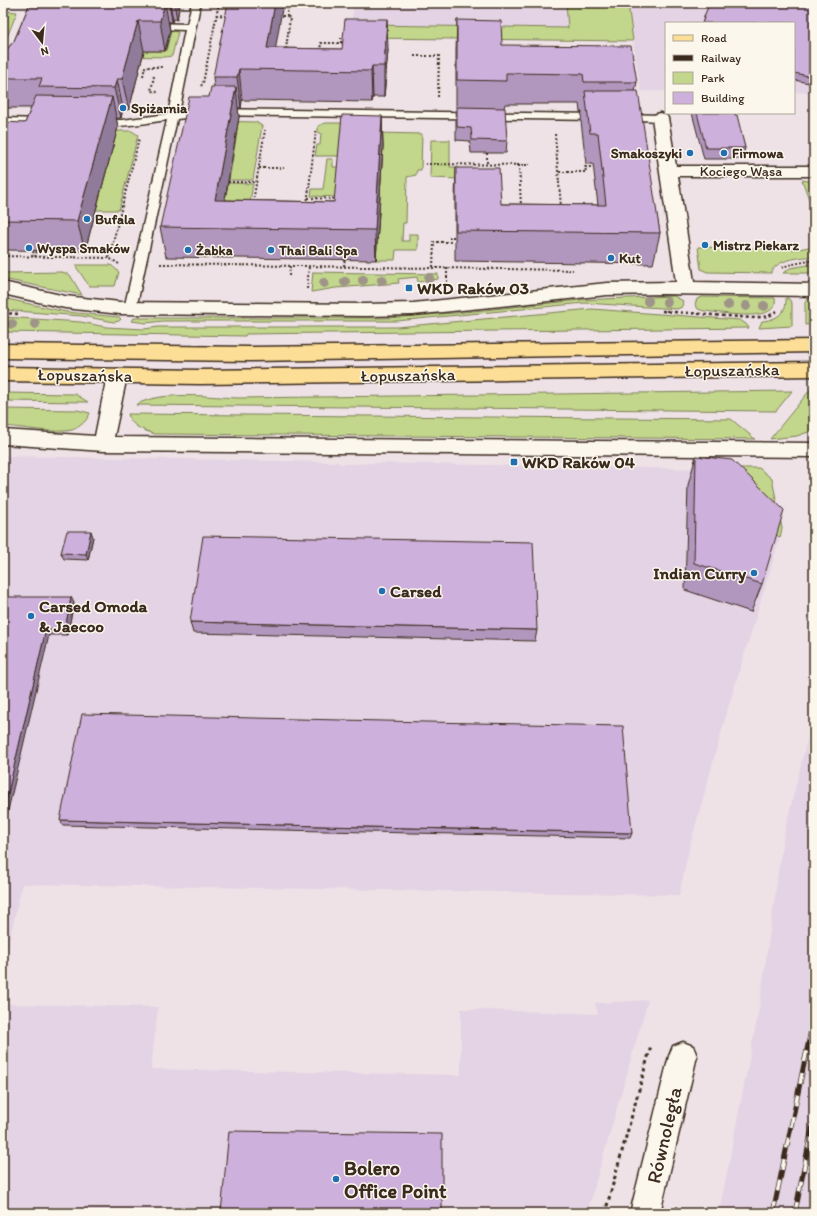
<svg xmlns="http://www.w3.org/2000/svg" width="817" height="1216" viewBox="0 0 817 1216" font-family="Itim,sans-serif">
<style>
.built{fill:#e4d3e4}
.green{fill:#c2d68c;stroke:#7e8055}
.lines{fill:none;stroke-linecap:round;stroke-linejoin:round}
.service-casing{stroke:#3b2a1e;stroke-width:3}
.minor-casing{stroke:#3b2a1e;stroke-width:3}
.primary-casing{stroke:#3b2a1e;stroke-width:3}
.path-far2{stroke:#3b2a1e;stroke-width:2;stroke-dasharray:2 2;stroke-linecap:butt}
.path-far1{stroke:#3b2a1e;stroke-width:2.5;stroke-dasharray:3 3;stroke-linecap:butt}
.path{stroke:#3b2a1e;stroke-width:3;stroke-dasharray:3.5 3.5;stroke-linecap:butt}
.service{fill:#fbf7ec;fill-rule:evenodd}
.minor{fill:#fbf7ec;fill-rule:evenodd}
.primary{fill:#fdde96;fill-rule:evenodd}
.rail-casing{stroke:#3b2a1e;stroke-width:5}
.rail{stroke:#fbf7ec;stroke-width:3.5;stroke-dasharray:11;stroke-linecap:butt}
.tree{fill:#9e9488}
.wall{fill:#b197bd;stroke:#3b2a1e}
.shaded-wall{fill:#907b9a;stroke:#3b2a1e}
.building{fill:#ceb0dc;stroke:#3b2a1e}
.poi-dot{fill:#1f6fb2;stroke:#fbf7ec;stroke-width:1.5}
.labels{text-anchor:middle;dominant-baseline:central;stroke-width:3;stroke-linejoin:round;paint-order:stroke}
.far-poi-label{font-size:14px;font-weight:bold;fill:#3b2a1e;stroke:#fbf7ec;text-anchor:start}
.far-street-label{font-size:14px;fill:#3b2a1e;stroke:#fbf7ec}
.poi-label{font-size:17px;font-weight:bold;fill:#3b2a1e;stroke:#fbf7ec;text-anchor:start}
.street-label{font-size:17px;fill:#3b2a1e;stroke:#fbf7ec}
.near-street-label{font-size:20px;fill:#3b2a1e;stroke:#fbf7ec}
.near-poi-label{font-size:20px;font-weight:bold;fill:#3b2a1e;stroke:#fbf7ec;text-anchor:start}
</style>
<rect width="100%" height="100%" fill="#eee2e7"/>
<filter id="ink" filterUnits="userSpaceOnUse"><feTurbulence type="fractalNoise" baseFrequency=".025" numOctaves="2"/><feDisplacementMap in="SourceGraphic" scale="8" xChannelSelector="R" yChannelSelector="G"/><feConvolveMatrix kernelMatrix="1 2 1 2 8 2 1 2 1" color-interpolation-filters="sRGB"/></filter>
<g filter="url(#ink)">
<g class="built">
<path d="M354 3H814V92H794V23H666V91H641L633 41 349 38Z"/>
<path d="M3 456 338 462 340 464H354L370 463 710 469 780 538 728 708 689 849 679 895 22 884 3 969Z"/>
<path d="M814 711V1213H719L759 1009 783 838Z"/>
<path d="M648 1000 587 1213H3V1004L158 1007 151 1069 461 1075V1009L598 1014 595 1003Z"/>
</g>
<g class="green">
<path d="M566 3H628L633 41 365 38 366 25 568 28Z"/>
<path d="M3 11 17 12 7 37H3Z"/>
<path d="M171 31 178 32 172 56 166 57 113 56 115 51H166Z"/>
<path d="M215 121 256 122 262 126 253 180H229L237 133 231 132Z"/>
<path d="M325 123H343L342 156H315L317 145H320L321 133H318V126Z"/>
<path d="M65 131H132L138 135 119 210H96L114 142H90Z"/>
<path d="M377 133 422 134 421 170H417L416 175 407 177 406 223H403L402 241H409V234H418V250H396L395 260H376L383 145H367Z"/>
<path d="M431 140H450V167H458V179L430 178Z"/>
<path d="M327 159H333V167H341L338 197 311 196 312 189H323Z"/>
<path d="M802 180 814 182V213Z"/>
<path d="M228 183 253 184 246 226 221 221Z"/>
<path d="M814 243V256C801 258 777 258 771 273L707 272 701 269 698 247 798 249 809 247Z"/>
<path d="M814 264V273H783L790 268Z"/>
<path d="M75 265H111L119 272 115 286H89Z"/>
<path d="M62 272 70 275 82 295 3 279V273Z"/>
<path d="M313 272 438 274V279L418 282 417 277 398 279 399 283 336 288 311 292Z"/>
<path d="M674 296 683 301 682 307 677 309 585 303 396 321H163L146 323 132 321 134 318H387L455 313 580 300Z"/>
<path d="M702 297 775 298C780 325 719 312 704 311L698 309 695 304 697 299Z"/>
<path d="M3 298 66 312 119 317 121 319 119 321 114 322 82 316 3 310Z"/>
<path d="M786 298H788L792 303V326L759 328 762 321C776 320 787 313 786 298Z"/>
<path d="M807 298 814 299V324L805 325V303Z"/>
<path d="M592 309 740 320 746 324 749 328 246 334 245 336 3 332V317L81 322 106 327 144 329 158 327H397Z"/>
<path d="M814 389V430L797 436 770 439 810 390Z"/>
<path d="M792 391 776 411 136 405C160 390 210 397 239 398Z"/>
<path d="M3 393 75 394 88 402 3 401Z"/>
<path d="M3 409 77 410 90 413C87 421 80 427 72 430 55 434 21 427 3 426Z"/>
<path d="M128 414 731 419 755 439 155 434C143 430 131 427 128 414Z"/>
<path d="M723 468H759L772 479 782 528 780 538 722 480Z"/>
</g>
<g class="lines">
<defs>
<g id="service">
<path d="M192 3H198L200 5 179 113 210 109 600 114 605 117 600 120 210 115 177 119 136 309 134 312H126L124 309 167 120C154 122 101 131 94 123L99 120H122L168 114 185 30 152 29 147 26 152 23 187 24Z"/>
<path d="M623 114 660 115 665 118 660 121 619 119 618 117Z"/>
<path d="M3 118 45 119 50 122 45 125 3 124Z"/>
</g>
<g id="minor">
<path d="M660 113 666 115 668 118 676 166H814V176H678L694 282 814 284V296L663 294 607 295 413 315 366 316 120 314 65 308 3 294V282L65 296 120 302 366 304 413 303 607 283 676 282 652 118 654 115Z"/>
<path d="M117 369 124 371 127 376 114 437 814 443V457L103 451 3 444V430L95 436 107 376 110 371Z"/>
<path d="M683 1042 693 1046 697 1056 660 1213H630L669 1056 673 1046Z"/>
</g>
<g id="primary">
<path d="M814 340V352L251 361 3 358V344L251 347Z"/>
<path d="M814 362V376L200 384 3 381V367L200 370Z"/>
</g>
</defs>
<use href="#service" class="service-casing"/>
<use href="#minor" class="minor-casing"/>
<use href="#primary" class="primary-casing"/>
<g class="path-far2">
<path d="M216 15 227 16"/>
<path d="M278 16H287L288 3"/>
<path d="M286 49 290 18 287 16"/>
<path d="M320 51 321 43H341V38"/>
<path d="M414 56H439L438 97"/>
<path d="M143 76 145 67H162"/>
<path d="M154 76 151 91 158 92"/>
<path d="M201 86 203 83 219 3"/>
<path d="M555 134 561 207"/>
<path d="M487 153V165"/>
<path d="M425 164 530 165"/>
<path d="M519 165 521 206"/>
<path d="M259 168H284"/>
<path d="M559 172H586L585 167H594"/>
<path d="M228 182H257"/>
<path d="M308 198 337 199"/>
<path d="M253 202 265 130"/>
<path d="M307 204 316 131"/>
<path d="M3 256 109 258"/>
<path d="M32 257 34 250"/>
<path d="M35 257 37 250"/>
<path d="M119 264 109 258 139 139"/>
<path d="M160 264 573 270"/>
<path d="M344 266 345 257"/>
<path d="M433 267 434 242H450V237H455"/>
<path d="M447 268V283"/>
<path d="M782 268 788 265 814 260"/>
<path d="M289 276 290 266"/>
<path d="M307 289 309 266"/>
<path d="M662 311H668"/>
</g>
<g class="path-far1">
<path d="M662 311 752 318 769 316 777 311"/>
<path d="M3 313 18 314"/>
</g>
<g class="path">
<path d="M676 1207 682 1213"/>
<path d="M605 1213 651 1046"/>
</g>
<use href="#service" class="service"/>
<use href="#minor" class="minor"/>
<use href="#primary" class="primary"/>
<defs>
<g id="rail">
<path d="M773 1213 814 1016"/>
<path d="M795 1213 814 1118"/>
</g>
</defs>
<use href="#rail" class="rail-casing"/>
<use href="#rail" class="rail"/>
</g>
<g class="tree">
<circle cx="429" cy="278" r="5"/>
<circle cx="363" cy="280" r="5"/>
<circle cx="382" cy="280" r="5"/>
<circle cx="345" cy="282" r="5"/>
<circle cx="324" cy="283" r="5"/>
<circle cx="648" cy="301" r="5"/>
<circle cx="667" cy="302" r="5"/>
<circle cx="728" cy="305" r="5"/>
<circle cx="746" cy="306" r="5"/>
<circle cx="764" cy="306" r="5"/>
<circle cx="12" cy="324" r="5"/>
<circle cx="35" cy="324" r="5"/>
</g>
<g class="wall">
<path d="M30 3H180L177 20 173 19 172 22H169L170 31 165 51H144L129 110 123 109 121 118H116L118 127 85 251 3 250V124L25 123 31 108H3V54L14 41Z"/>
<path d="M814 3V84L794 80V23L703 21 704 16Z"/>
<path d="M457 20 502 45 637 82 635 91 660 233 653 264 455 261V199L456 168 501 204 598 205 593 164H586L581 121 582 112H580L579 104H505L504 108 507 141 506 153H471L470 141 456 140V51Z"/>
<path d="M275 48 388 50 384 97H373L372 102 242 100 241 108H238L239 117 225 200 334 202 382 116 383 146 376 260 166 257 160 227 209 97 214 87 213 77Z"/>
<path d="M692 113H735L745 148 742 159H704Z"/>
<path d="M696 456 762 584 751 612 685 590 688 485Z"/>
<path d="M93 537 88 560 64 559 61 553Z"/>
<path d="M3 597 74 603 67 635H49Z"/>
<path d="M190 622 537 630 535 641 193 633Z"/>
<path d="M60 820 632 833 630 838 63 825Z"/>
</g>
<g class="shaded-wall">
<path d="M165 3 170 31 165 51 160 21Z"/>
<path d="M169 3H170L173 19 172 22Z"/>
<path d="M174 3H180L177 20Z"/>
<path d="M275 3H283L272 70 267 48Z"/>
<path d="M387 19 388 50 384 97V66Z"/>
<path d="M138 21 144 51 129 110 122 79Z"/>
<path d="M372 66 373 97 372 102 371 71Z"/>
<path d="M239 69 242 100 241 108 237 77Z"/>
<path d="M117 79 123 109 121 118 114 88Z"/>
<path d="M236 87 239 117 220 228 215 200Z"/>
<path d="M112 97 118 127 85 251 77 221Z"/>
<path d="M382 116 383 146 376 260 375 230Z"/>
<path d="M91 531 93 537 88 560 86 554Z"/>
<path d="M71 597 74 603 67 635 65 629Z"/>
<path d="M46 629 49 635 3 832V814Z"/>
</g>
<g class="building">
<path d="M30 3H165L160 21H138L122 79H117L114 88 39 87 42 78H3V54L14 41Z"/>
<path d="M228 3H275L267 48 342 49 345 19H387L384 66H372L371 71 239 69 237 77H213Z"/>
<path d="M710 3H814V77L794 73V23H702L705 16H704Z"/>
<path d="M457 20 501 21 502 45 631 46 637 82H584L583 74 506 73V81L457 80Z"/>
<path d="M211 87H236L215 200 334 202 342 115 382 116 375 230 160 227 189 97H209Z"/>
<path d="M585 91H638L660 233 456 231V168H499L501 204 606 205 598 133H590Z"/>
<path d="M36 96 112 97 77 221 3 220V124L4 122 25 123Z"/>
<path d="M457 107 505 108 507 141 472 140 471 128 457 127Z"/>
<path d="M697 113H735V115H737L745 148H706Z"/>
<path d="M696 456 732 460 784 510 762 584 694 563Z"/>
<path d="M67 531H91L86 554 61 553Z"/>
<path d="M203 536 533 542 537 630 190 622Z"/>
<path d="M3 597H71L65 629H46L3 814Z"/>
<path d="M82 714 427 722 623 726 632 833 60 820Z"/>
<path d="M229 1131 442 1134V1213H221Z"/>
</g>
</g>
<g class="poi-dot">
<circle cx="123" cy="108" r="4"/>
<circle cx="690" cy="153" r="4"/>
<circle cx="724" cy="153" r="4"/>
<circle cx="87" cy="219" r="4"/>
<circle cx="705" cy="245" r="4"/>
<circle cx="29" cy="248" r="4"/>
<circle cx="188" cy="250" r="4"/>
<circle cx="271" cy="250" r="4"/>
<circle cx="611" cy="258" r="4"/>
<rect x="405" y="284" width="8" height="8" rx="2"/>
<rect x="510" y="458" width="8" height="8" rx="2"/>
<circle cx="754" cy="573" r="4"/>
<circle cx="382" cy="591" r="4"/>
<circle cx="31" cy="616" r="4"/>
<circle cx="336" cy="1179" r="4"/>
</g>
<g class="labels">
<g class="far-poi-label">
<text x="131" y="108">Spiżarnia</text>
<text x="682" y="153" text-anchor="end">Smakoszyki</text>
<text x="732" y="153">Firmowa</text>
<text x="95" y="219">Bufala</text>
<text x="713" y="245">Mistrz Piekarz</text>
<text x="37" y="248">Wyspa Smaków</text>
<text x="196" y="250">Żabka</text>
<text x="279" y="250">Thai Bali Spa</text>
<text x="619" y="258">Kut</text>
</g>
<g class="far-street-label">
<text x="741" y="171">Kociego Wąsa</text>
</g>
<g class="poi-label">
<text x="417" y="288">WKD Raków 03</text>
<text x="522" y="462">WKD Raków 04</text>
<text x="746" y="573" text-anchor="end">Indian Curry</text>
<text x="390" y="591">Carsed</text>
<text x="39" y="606">Carsed Omoda<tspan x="39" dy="20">&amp; Jaecoo</tspan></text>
</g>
<g class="street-label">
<text transform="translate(732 370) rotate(-1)">Łopuszańska</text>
<text transform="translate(85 375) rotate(1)">Łopuszańska</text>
<text transform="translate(408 375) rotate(-1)">Łopuszańska</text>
</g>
<g class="near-street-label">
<text transform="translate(664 1135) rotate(-77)">Równoległa</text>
</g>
<g class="near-poi-label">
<text x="344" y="1168">Bolero<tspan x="344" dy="23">Office Point</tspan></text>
</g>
</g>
<rect width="817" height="1216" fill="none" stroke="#fbf7ec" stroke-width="16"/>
<rect x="8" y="8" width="801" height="1200" fill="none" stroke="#3b2a1e" stroke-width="1.5" filter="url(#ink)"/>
<rect x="665" y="22" width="130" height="92" fill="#fbf7ec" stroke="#aea59a"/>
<rect x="673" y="35" width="20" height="6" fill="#fdde96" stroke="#aea59a"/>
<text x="701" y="42" font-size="12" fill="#3b2a1e">Road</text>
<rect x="673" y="55" width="20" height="6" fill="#3b2a1e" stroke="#aea59a"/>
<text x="701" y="62" font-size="12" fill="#3b2a1e">Railway</text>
<rect x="673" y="72" width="20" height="12" fill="#c2d68c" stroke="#aea59a"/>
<text x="701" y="82" font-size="12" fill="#3b2a1e">Park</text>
<rect x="673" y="92" width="20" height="12" fill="#ceb0dc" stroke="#aea59a"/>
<text x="701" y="102" font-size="12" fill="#3b2a1e">Building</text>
<g transform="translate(42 42) rotate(164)" stroke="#fbf7ec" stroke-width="3" paint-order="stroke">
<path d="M0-3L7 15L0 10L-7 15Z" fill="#3b2a1e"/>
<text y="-6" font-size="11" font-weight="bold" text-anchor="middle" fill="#3b2a1e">N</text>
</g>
</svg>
